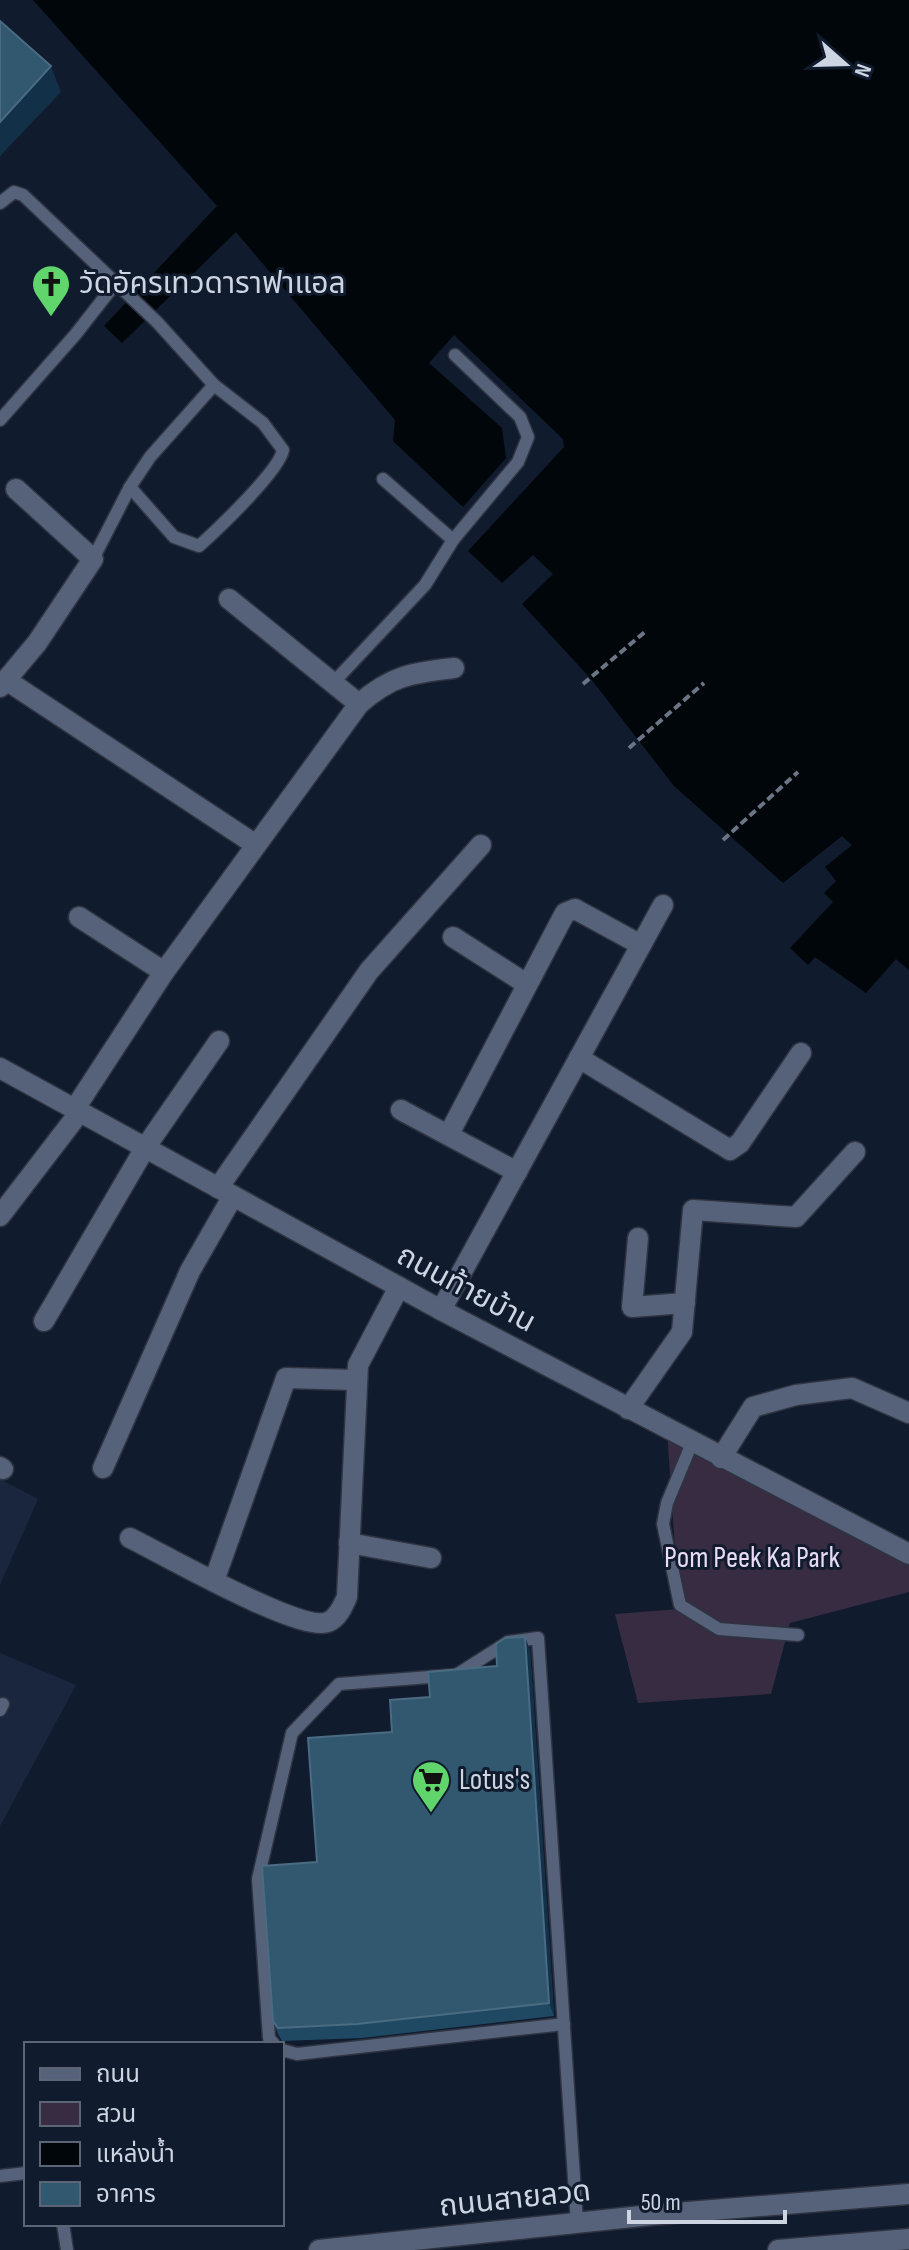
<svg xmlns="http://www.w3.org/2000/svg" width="909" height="2250" viewBox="0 0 909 2250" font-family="'Sofia Sans Condensed','Noto Sans Thai',sans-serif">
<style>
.built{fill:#19263d}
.green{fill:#372c42}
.water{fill:#000609}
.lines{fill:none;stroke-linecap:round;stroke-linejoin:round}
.service-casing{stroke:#2e3442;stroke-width:15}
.minor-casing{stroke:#2e3442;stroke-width:23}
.tertiary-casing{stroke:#2e3442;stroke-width:23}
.secondary-casing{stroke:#2e3442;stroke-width:23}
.path{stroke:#6b7585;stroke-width:4;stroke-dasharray:8 4;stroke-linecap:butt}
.service{stroke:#566279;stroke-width:12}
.minor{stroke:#566279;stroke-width:20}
.tertiary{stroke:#566279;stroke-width:20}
.secondary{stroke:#566279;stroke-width:20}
.wall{fill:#1f4962}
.shaded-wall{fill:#123047}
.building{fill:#32586f;stroke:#4a6b81;stroke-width:2}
.labels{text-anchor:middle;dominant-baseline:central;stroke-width:6;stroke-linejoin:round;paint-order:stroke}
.poi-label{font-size:30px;fill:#cdd5e2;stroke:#111b2e;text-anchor:start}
.street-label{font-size:30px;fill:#cdd5e2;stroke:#111b2e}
.park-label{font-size:30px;fill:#e9dbf5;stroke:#111b2e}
</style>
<rect width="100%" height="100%" fill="#111b2e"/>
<g class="built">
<path d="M0 1479 38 1499 0 1585Z"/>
<path d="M0 1653 76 1685 0 1826Z"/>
</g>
<path class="green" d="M667 1430 909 1554V1592L790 1623 771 1694 638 1703 615 1614 679 1609Z"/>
<path class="water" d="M33 0H909V970L896 959 866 993 815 957 808 965 790 948 833 902 824 893 836 881 825 867 852 845 842 836 783 883 674 786 591 679 522 604 553 574 533 555 502 583 468 551 564 447 563 439 454 335 429 363 502 428 506 458 463 507 393 441 395 420 236 232 122 343 104 326 217 206Z"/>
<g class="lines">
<defs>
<g id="service">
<path d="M0 203 14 192 23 195 157 322 214 385 263 423 283 450C279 471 217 530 199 546L174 537 130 487"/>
<path d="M0 420 75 335 115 284"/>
<path d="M453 540 518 462 528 437 520 417 455 355"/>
<path d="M93 559 130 487 150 457 214 385"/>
<path d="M333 683 425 585 453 540 383 479"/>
<path d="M692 1443 667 1503 663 1524 680 1605 719 1629 798 1635"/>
<path d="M0 1710 3 1704"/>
<path d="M274 2044 269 2038 258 1879 292 1733 339 1684 456 1675 508 1642 538 1638 577 2223"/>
<path d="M282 2050 297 2054 564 2024"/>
<path d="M0 2176 26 2173"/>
<path d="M63 2224 67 2250"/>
</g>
<g id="minor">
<path d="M229 599 359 704"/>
<path d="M6 680 256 845"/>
<path d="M0 687 37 643 93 559 16 489"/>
<path d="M79 917 164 972"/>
<path d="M453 937 525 983"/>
<path d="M579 1058 730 1150 740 1143 801 1053"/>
<path d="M74 1110 164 972 359 704C392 675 412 673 454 668"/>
<path d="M401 1110 517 1172"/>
<path d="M449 1134 565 913 575 909 641 945"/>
<path d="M218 1188 369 971 481 845"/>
<path d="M0 1216 79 1113"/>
<path d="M638 1238 632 1307 685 1303"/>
<path d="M441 1310 663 905"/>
<path d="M44 1321 145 1148 219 1041"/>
<path d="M628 1409 682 1332 693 1210 796 1217 855 1152"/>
<path d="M721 1458 753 1407 796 1395 852 1388 909 1413"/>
<path d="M0 1467 3 1469"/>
<path d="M103 1468 190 1271 233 1196"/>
<path d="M130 1538C163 1554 300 1633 328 1622 338 1618 343 1606 347 1597L358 1365 399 1287"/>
<path d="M349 1543 431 1558"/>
<path d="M214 1581 286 1378 356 1380"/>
</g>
<path id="tertiary" d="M0 1068 441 1310 909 1554"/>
<g id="secondary">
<path d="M319 2250 651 2215 909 2194"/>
<path d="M778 2250 909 2239"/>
</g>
</defs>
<use href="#service" class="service-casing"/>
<use href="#minor" class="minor-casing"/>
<use href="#tertiary" class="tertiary-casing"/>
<use href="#secondary" class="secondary-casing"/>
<g class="path">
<path d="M583 684 646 631"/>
<path d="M629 748 704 683"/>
<path d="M723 840 798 772"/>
</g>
<use href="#service" class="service"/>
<use href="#minor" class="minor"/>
<use href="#tertiary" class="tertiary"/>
<use href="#secondary" class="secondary"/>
</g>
<path class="wall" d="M525 1637 530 1650 554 2016 362 2038 282 2041 278 2034 273 2021 317 1862 392 1732 430 1697 497 1666Z"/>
<g class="shaded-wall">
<path d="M51 66 61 92 0 156V122Z"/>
<path d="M525 1637 530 1650 554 2016 549 2003Z"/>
</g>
<g class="building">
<path d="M0 21 51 66 0 122Z"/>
<path d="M525 1637 549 2003 357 2024 278 2028 273 2021 262 1866 317 1862 308 1738 392 1732 390 1700 430 1697 428 1672 497 1666 496 1644 505 1638Z"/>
</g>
<defs>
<symbol id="church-pin" viewBox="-11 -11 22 30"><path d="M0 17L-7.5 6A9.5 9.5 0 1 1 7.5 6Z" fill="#5fd56b" stroke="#111b2e"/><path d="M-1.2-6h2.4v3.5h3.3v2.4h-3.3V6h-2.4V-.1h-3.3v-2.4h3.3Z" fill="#111"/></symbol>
<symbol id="supermarket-pin" viewBox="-11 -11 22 30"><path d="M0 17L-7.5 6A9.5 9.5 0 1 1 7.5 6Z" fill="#5fd56b" stroke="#111b2e"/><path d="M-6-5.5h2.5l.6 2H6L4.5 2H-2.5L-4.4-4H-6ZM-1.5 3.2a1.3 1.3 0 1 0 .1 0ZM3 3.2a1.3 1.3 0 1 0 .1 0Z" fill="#111"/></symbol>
</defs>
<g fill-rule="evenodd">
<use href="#church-pin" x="29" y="262" width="44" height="60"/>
<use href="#supermarket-pin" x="409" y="1758" width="44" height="60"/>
</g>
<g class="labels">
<g class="poi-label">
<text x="79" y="284">วัดอัครเทวดาราฟาแอล</text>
<text x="459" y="1780">Lotus's</text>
</g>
<g class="street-label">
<text transform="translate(466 1289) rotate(28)">ถนนท้ายบ้าน</text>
<text transform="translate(515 2199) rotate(-6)">ถนนสายลวด</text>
</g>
<g class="park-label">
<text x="752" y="1558">Pom Peek Ka Park</text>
</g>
</g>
<rect x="24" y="2042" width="260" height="184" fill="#111b2e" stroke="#5c6576" stroke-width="2"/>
<rect x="40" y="2068" width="40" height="12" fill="#566279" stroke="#5c6576" stroke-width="2"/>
<text x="96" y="2082" font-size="24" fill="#cdd5e2">ถนน</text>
<rect x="40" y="2102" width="40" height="24" fill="#372c42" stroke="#5c6576" stroke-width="2"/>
<text x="96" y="2122" font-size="24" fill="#cdd5e2">สวน</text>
<rect x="40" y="2142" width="40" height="24" fill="#000609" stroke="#5c6576" stroke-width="2"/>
<text x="96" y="2162" font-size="24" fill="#cdd5e2">แหล่งน้ำ</text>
<rect x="40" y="2182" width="40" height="24" fill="#32586f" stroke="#5c6576" stroke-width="2"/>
<text x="96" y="2202" font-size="24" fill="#cdd5e2">อาคาร</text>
<g transform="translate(845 64) rotate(110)" stroke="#111b2e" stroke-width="6" paint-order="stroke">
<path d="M0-6L14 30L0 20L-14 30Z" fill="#cdd5e2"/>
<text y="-12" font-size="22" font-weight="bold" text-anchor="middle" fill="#cdd5e2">N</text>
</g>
<path d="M629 2210v12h156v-12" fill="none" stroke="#cdd5e2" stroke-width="4"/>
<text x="641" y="2210" font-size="24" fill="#cdd5e2" stroke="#111b2e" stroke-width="6" paint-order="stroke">50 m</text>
</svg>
